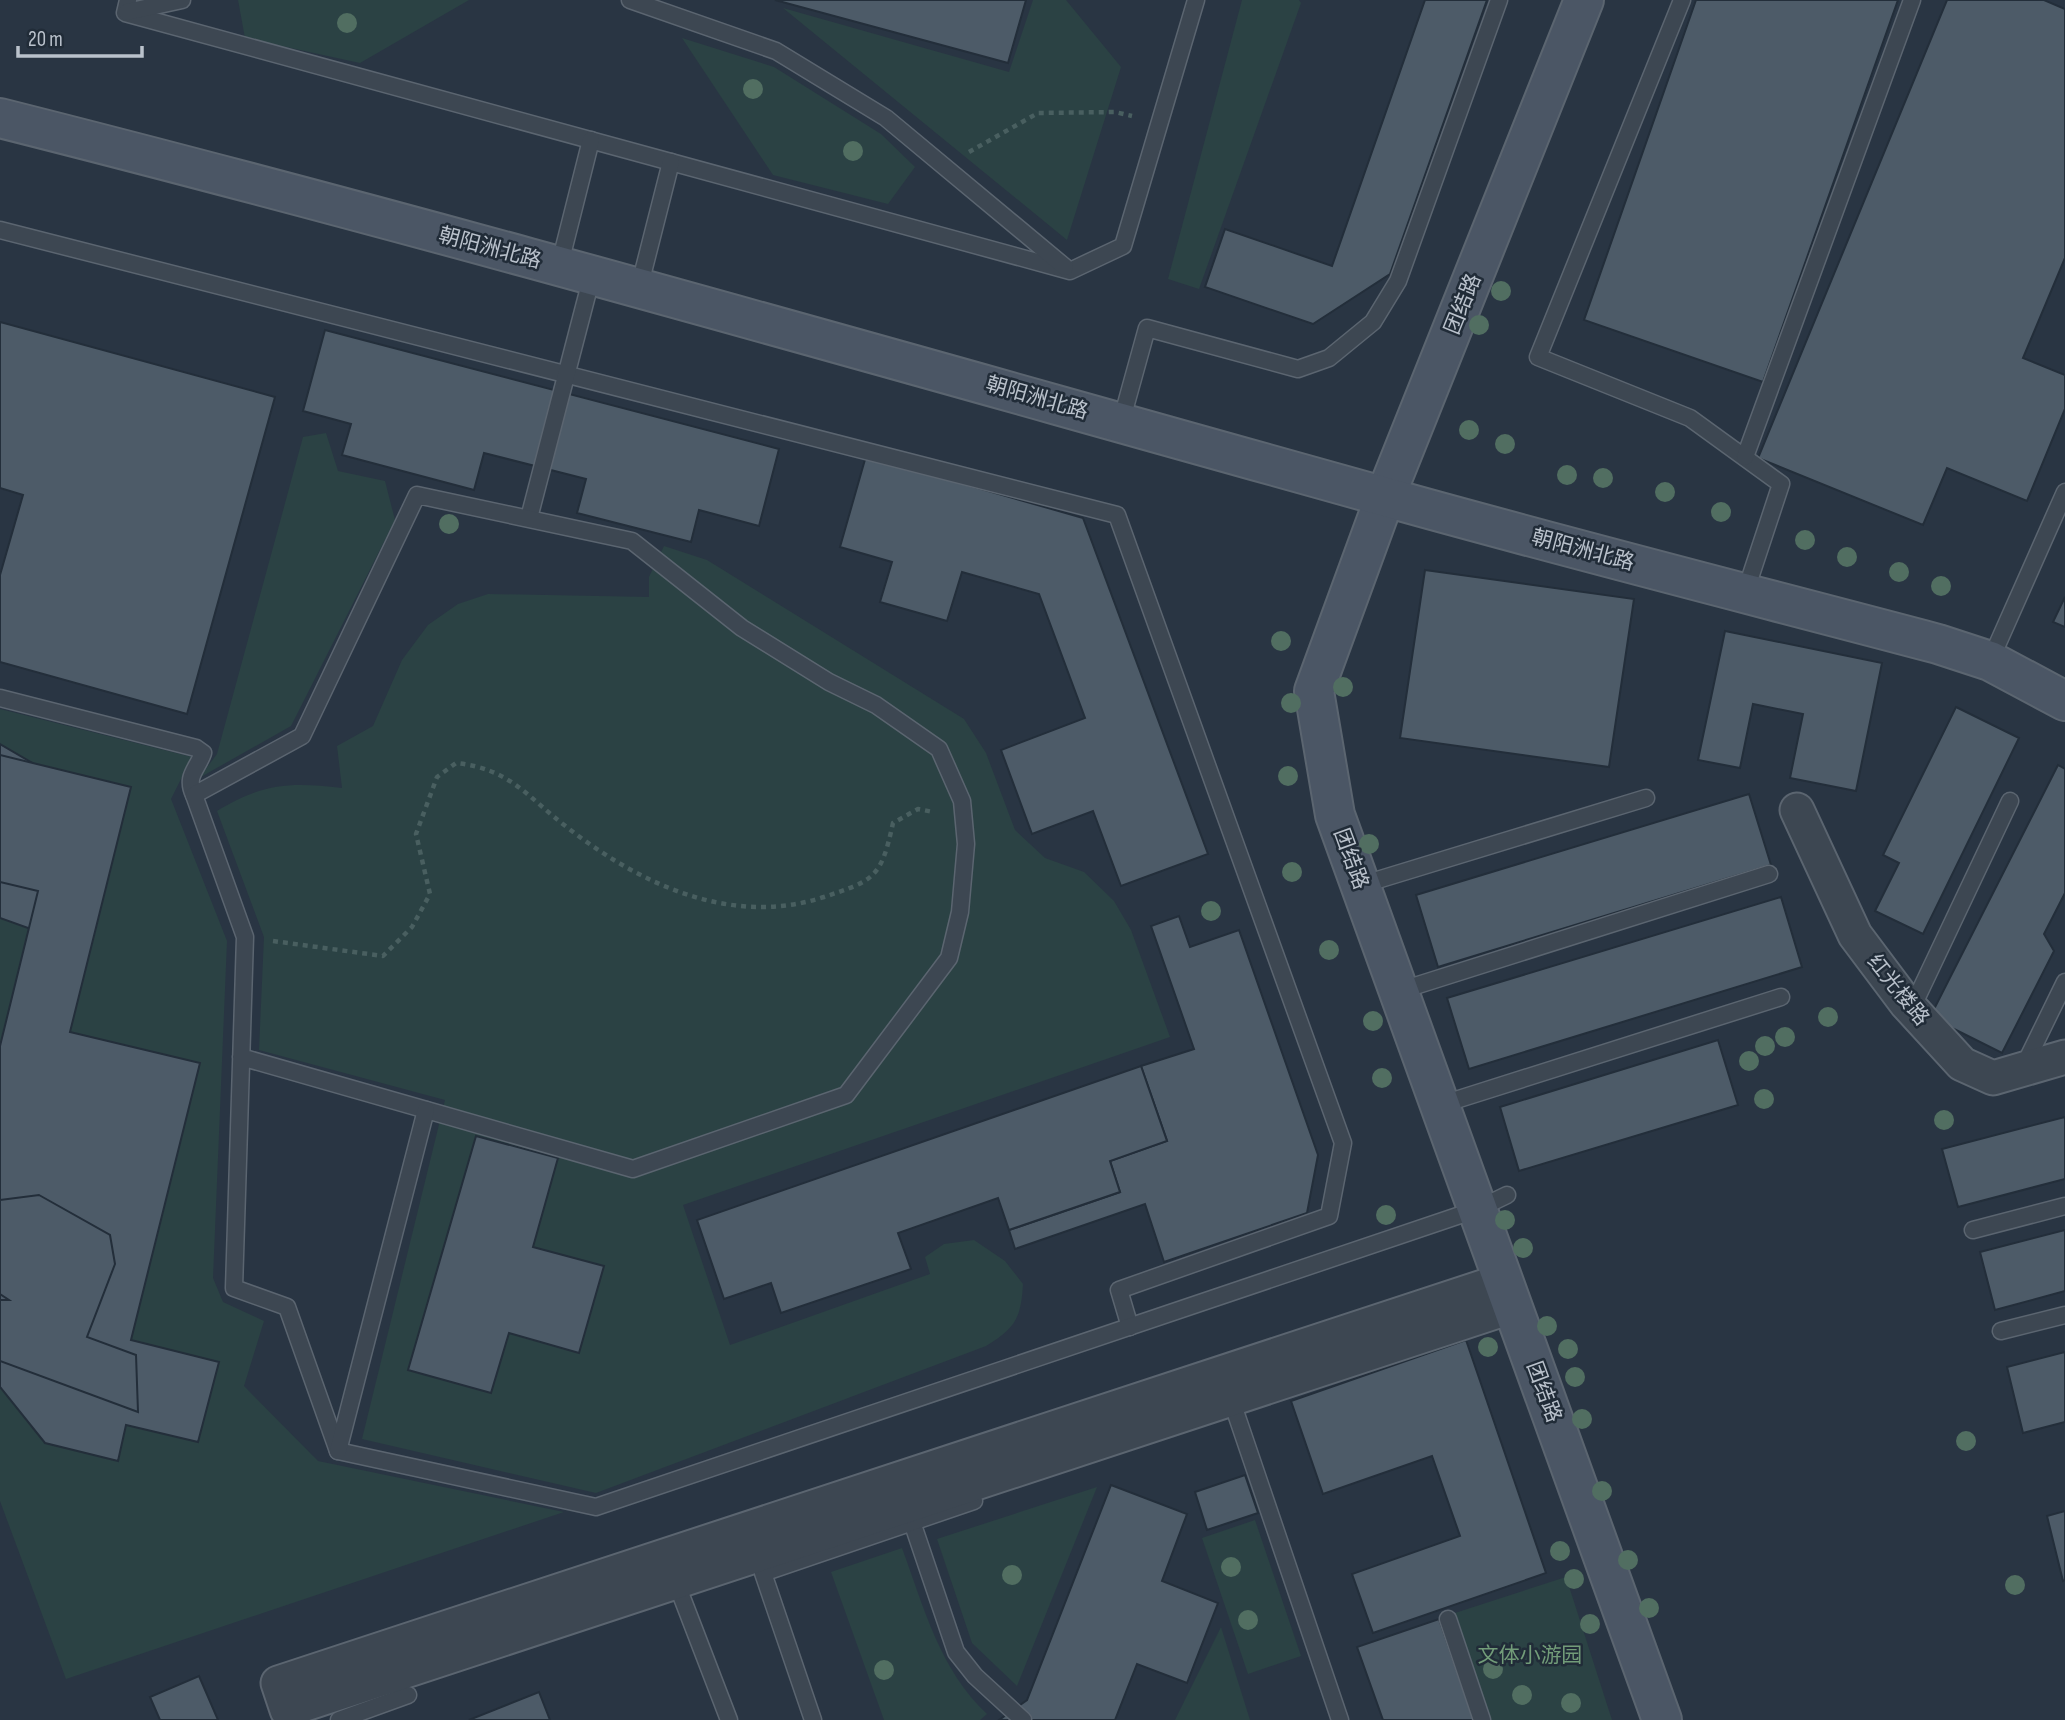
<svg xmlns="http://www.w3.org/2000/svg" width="2065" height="1720" viewBox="0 0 2065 1720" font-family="'Sofia Sans Condensed','Noto Sans SC',sans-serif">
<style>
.green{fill:#2b4244}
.building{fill:#4d5b68;stroke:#232e3a;stroke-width:2}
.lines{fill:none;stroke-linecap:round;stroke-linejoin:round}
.lane-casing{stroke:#5b6570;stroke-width:19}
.street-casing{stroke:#5b6570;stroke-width:37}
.secondary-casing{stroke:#5b6570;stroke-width:42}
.path{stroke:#495f60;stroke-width:4.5;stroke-dasharray:5 5;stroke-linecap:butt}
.lane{stroke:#3d4752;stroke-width:16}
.street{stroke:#3d4752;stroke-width:33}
.secondary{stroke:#4b5665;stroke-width:38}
.tree{fill:#516e61}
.labels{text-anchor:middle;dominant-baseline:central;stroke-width:5;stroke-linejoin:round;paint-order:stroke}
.street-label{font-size:21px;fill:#bac2cc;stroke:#212c38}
.park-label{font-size:21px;fill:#729c79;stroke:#212c38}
</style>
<rect width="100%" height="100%" fill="#293543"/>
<g class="green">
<path d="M238 0H469L360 63 245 38Z"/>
<path d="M1033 0H1066L1121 67 1067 240 783 8 1009 72Z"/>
<path d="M1242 0H1299L1301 3 1199 289 1168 279Z"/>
<path d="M682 38 774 67 881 134 915 167 888 204 773 175Z"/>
<path d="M326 433 338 471 385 481 395 520 291 726 199 778 217 754 303 437Z"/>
<path d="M664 546 707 560 964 719 986 753 1015 830 1045 858 1084 872 1114 901 1131 930 1170 1037 683 1205 730 1345 930 1274 925 1257 944 1244 974 1240 1005 1261 1023 1284C1021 1319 1015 1328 986 1346L596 1493 362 1439 445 1100 259 1050 264 937 217 811C263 783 290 782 342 788L337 746 373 726 402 660 428 625 458 604 488 594 649 597V577Z"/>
<path d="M0 709 192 757 171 799 227 941 213 1278 223 1302 264 1321 244 1386 318 1461 564 1512 66 1679 0 1501Z"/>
<path d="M1097 1487 1017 1686 972 1643 937 1539Z"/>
<path d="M1255 1520 1301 1656 1248 1674 1202 1538Z"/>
<path d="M902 1548C924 1608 940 1670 987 1714L980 1720H884L831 1572Z"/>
<path d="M1566 1577 1612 1720H1490L1455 1613Z"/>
<path d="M1221 1627 1250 1720H1175Z"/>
</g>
<g class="building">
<path d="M775 0H1026L1008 63Z"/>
<path d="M1425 0H1487L1390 274 1313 324 1205 287 1225 229 1332 266Z"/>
<path d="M1696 0H1898L1763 382 1584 320Z"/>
<path d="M1947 0H2044L2065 9V258L2023 358 2065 375V409L2027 501 1947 468 1923 525 1758 458Z"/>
<path d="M0 322 275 397 187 714 0 662V575L23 495 0 488Z"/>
<path d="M325 330 779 449 759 526 699 510 691 542 577 513 586 479 484 453 474 490 342 455 351 424 303 411Z"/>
<path d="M866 456 1083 518 1208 854 1121 886 1093 811 1032 834 1001 750 1085 718 1039 594 962 572 947 621 880 602 892 562 840 547Z"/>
<path d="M1425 570 1634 599 1609 767 1400 738Z"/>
<path d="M2065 597V627L2053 622Z"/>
<path d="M1725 631 1882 663 1856 791 1790 778 1803 714 1753 704 1740 768 1698 760Z"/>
<path d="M1956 707 2019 738 1923 934 1875 911 1899 863 1883 855Z"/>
<path d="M0 744 41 768 46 796 18 868 67 887 70 943 0 918Z"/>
<path d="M0 755 131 787 70 1032 200 1063 131 1340 219 1362 198 1442 126 1425 118 1461 45 1443 0 1387V1046L38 891 0 882Z"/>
<path d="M2058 765 2065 769V893L2044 934 2054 951 2002 1053 1930 1017Z"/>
<path d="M1749 794 1771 865 1438 967 1416 895Z"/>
<path d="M1781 897 1802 967 1469 1069 1447 998Z"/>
<path d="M1179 916 1190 947 1239 930 1318 1155 1307 1213 1164 1262 1145 1204 1015 1249 1009 1230 1120 1192 1110 1161 1167 1141 1141 1066 1194 1049 1151 926Z"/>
<path d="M1718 1040 1738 1105 1519 1171 1500 1107Z"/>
<path d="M1141 1066 1167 1141 1110 1161 1120 1192 1009 1230 998 1198 898 1233 911 1269 781 1313 771 1283 724 1299 697 1220Z"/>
<path d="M2065 1117V1179L1958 1207 1942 1149Z"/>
<path d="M476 1136 558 1158 533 1247 604 1266 579 1353 509 1333 491 1393 408 1370Z"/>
<path d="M39 1195 110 1235 115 1264 87 1337 136 1355 138 1412 0 1361V1300H9L0 1294V1200Z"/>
<path d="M2065 1230V1291L1995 1310 1980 1252Z"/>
<path d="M1466 1340 1546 1573 1373 1633 1352 1574 1460 1536 1432 1456 1323 1494 1291 1401Z"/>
<path d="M2065 1352V1422L2023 1433 2007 1367Z"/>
<path d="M1245 1475 1258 1513 1207 1530 1195 1492Z"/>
<path d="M1111 1485 1187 1514 1162 1581 1218 1603 1187 1683 1137 1664 1115 1720H999L1027 1700Z"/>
<path d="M2065 1511V1580L2063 1581 2047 1516Z"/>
<path d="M1439 1619 1474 1720H1383L1357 1647Z"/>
<path d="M199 1676 218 1720H160L150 1697Z"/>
<path d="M539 1692 550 1720H469Z"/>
</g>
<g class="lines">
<defs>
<g id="lane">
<path d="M128 0 125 13 1070 271 1123 246 1196 0"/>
<path d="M630 0 776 51 886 118 1065 267"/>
<path d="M1682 0 1538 357 1690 418 1781 484 1745 593"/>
<path d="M127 12 182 0"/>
<path d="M0 230 1117 515 1343 1143 1329 1216 1119 1290 1130 1327"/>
<path d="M559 267 591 140"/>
<path d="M639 288 671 162"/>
<path d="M1121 422 1147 328 1298 369 1329 358 1373 322 1398 281 1499 0"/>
<path d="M1745 457 1912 0"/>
<path d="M529 518 592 276"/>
<path d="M1990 661 2065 492"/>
<path d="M0 698 196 748 203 753C197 770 185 776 194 795"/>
<path d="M1361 885 1646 798"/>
<path d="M1399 991 1769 874"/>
<path d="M1911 1010 2010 801"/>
<path d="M241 1057 633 1169 846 1095 949 958 960 912 966 844 962 801 939 749 876 705 829 682 742 628 632 541 417 495 302 736 194 795 245 937 234 1288 287 1307 338 1451 596 1507 1478 1209 1507 1195"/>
<path d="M2023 1068 2065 982"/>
<path d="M1440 1105 1781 997"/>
<path d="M1973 1230 2065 1206"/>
<path d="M2001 1331 2065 1315"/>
<path d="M1231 1399 1340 1720"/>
<path d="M338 1451 426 1110"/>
<path d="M912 1522 956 1652 975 1676 1023 1720"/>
<path d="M676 1582 729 1720"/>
<path d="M1448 1619 1482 1720"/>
<path d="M339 1720 408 1695"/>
<path d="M813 1720 763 1573 974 1501"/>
</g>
<g id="street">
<path d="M1797 810 1855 935 1906 1003 1962 1064 1993 1078 2065 1057"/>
<path d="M1504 1280 278 1683 287 1710 1513 1306"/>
</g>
<g id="secondary">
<path d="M1584 0 1385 497 1314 691 1335 815 1662 1720"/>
<path d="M0 118C463 235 922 368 1382 496 1567 548 1753 595 1938 644L1990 661 2065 701"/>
</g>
</defs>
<use href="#lane" class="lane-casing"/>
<use href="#street" class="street-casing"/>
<use href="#secondary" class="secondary-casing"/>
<g class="path">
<path d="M969 152 1038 113 1115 112 1132 116"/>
<path d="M273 941 383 956 412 927 430 894 416 834 437 777 456 763C511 769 527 797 568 828 641 885 732 927 824 897 875 880 881 878 893 823L918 809 933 812"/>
</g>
<use href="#lane" class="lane"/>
<use href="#street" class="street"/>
<use href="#secondary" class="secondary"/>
</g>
<g class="tree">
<circle cx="347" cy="23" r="10"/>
<circle cx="753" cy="89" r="10"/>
<circle cx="853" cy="151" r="10"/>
<circle cx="1501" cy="291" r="10"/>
<circle cx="1479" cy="325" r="10"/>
<circle cx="1469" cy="430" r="10"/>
<circle cx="1505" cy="444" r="10"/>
<circle cx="1567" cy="475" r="10"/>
<circle cx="1603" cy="478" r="10"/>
<circle cx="1665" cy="492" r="10"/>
<circle cx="1721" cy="512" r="10"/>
<circle cx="449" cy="524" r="10"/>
<circle cx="1805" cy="540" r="10"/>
<circle cx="1847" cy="557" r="10"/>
<circle cx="1899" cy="572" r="10"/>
<circle cx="1941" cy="586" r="10"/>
<circle cx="1281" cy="641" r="10"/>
<circle cx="1343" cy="687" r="10"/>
<circle cx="1291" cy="703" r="10"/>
<circle cx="1288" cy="776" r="10"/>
<circle cx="1369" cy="844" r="10"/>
<circle cx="1292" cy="872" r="10"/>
<circle cx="1211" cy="911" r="10"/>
<circle cx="1329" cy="950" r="10"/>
<circle cx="1828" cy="1017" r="10"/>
<circle cx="1373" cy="1021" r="10"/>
<circle cx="1785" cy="1037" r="10"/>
<circle cx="1765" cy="1046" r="10"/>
<circle cx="1749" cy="1061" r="10"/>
<circle cx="1382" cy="1078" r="10"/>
<circle cx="1764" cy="1099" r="10"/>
<circle cx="1944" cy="1120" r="10"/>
<circle cx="1386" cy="1215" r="10"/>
<circle cx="1505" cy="1220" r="10"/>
<circle cx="1523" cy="1248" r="10"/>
<circle cx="1547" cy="1326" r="10"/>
<circle cx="1488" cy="1347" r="10"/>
<circle cx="1568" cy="1349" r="10"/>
<circle cx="1575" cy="1377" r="10"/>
<circle cx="1582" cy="1419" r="10"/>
<circle cx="1966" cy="1441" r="10"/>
<circle cx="1602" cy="1491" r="10"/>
<circle cx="1560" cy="1551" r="10"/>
<circle cx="1628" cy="1560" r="10"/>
<circle cx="1231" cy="1567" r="10"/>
<circle cx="1012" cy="1575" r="10"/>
<circle cx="1574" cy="1579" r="10"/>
<circle cx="2015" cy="1585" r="10"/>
<circle cx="1649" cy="1608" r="10"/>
<circle cx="1248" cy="1620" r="10"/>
<circle cx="1590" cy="1624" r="10"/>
<circle cx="1493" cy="1669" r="10"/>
<circle cx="884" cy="1670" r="10"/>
<circle cx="1522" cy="1695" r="10"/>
<circle cx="1571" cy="1703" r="10"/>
</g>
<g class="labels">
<g class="street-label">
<text transform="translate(490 248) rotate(15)">朝阳洲北路</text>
<text transform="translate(1463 304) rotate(-68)">团结路</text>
<text transform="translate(1037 398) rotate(16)">朝阳洲北路</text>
<text transform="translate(1583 550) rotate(15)">朝阳洲北路</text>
<text transform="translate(1351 859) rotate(70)">团结路</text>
<text transform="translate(1898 990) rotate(51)">红光楼路</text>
<text transform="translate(1544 1392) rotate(70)">团结路</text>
</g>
<g class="park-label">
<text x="1530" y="1655">文体小游园</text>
</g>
</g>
<path d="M18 46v10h124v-10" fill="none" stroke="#bac2cc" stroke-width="3.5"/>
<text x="28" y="46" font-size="21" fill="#bac2cc" stroke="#212c38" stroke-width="5" paint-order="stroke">20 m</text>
</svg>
